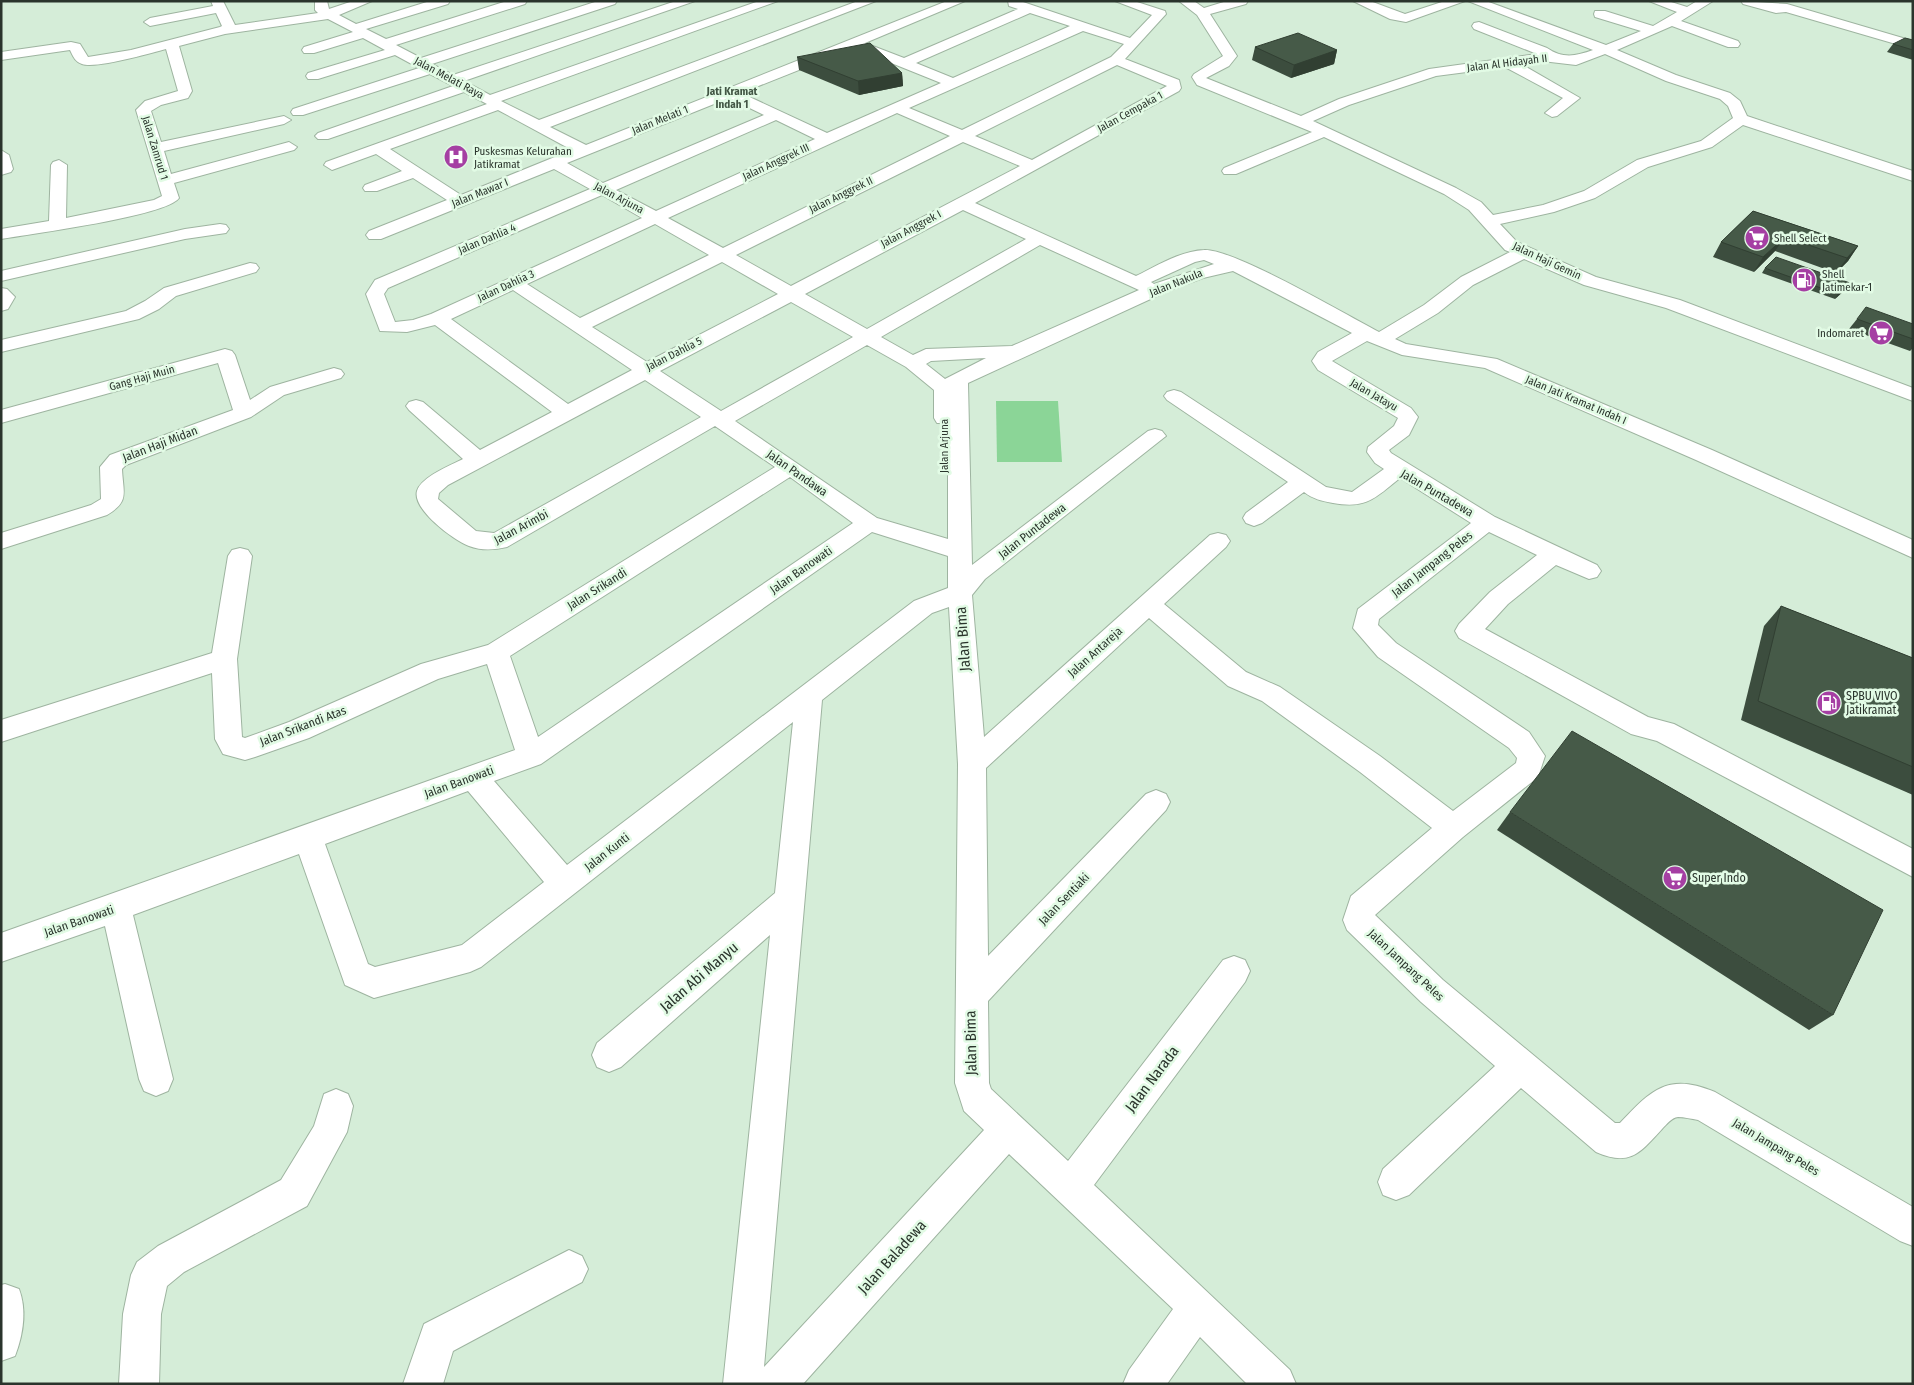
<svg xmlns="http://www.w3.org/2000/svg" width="1914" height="1385" viewBox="0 0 1914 1385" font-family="'Fira Sans Condensed',sans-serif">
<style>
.green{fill:#8bd597}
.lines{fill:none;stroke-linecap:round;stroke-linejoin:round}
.minor-casing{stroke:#9eb4a0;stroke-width:2}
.minor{fill:#fff;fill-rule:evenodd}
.wall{fill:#3c4d3e}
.shaded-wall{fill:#313f32}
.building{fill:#465a48;stroke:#313f32}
.labels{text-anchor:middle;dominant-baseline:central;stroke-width:5;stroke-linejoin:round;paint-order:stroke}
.far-street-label{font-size:11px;fill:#2a342c;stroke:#e2fbe5}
.far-neighbourhood-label{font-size:11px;font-weight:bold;fill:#435745;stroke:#e2fbe5}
.far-poi-label{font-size:11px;fill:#2a342c;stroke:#e2fbe5;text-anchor:start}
.street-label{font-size:12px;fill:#2a342c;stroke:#e2fbe5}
.poi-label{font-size:12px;fill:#2a342c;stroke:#e2fbe5;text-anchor:start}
.near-street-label{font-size:15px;fill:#2a342c;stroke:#e2fbe5}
</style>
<rect width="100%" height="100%" fill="#d5edd8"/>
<path class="green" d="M996 401H1058L1062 462H997Z"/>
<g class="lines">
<defs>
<g id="minor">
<path d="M211 1H223L235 25 318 13 315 10V1H327L329 9 353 1H372L339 15 356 24 430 1H450L448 4 366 29 386 39 507 1H527L525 4 396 45 421 58 598 1H617L615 4 432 64 453 75 676 1H695L464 81 490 95 759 1H778L501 101 539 120 858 1H876L550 127 586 145 947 1H965L865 43 904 58 1018 9 1009 6 1008 1H1020L1130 38 1152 15 1115 1H1134L1165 11 1166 14 1125 59 1179 80 1181 88 1179 91 975 203 1136 276C1157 266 1180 251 1204 250 1233 248 1348 316 1379 332L1424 305 1461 277 1510 252 1505 250 1469 210 1444 194 1324 137 1236 174H1224L1222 171 1224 168 1312 132 1197 85 1192 77 1194 74 1223 56 1197 15 1179 1H1194L1204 8 1227 1H1248L1246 4 1210 14 1237 56 1229 66 1206 78 1301 116 1339 99 1429 69 1537 54 1474 29 1472 26 1474 23 1479 22 1547 48C1563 59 1576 56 1593 50L1468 1H1486L1606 45 1641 31 1595 17 1594 14 1595 11H1605L1653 26 1677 12 1649 1H1668L1687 7 1697 1H1713L1681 21 1738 41 1740 44 1738 47H1728L1672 26 1617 50 1676 75 1730 93 1740 101 1747 116 1913 171V181L1743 125 1712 147 1648 167 1595 198 1554 212 1500 224 1517 242 1596 277 1680 300 1913 388V401L1666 308 1584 285 1524 259 1473 285 1438 313 1395 339 1406 344 1497 359 1712 450 1913 540V558L1696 460 1485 368 1402 355 1367 341 1332 361 1411 408 1418 417 1409 435 1389 450 1391 453 1495 517 1597 565 1601 571 1597 577 1589 579 1556 565 1508 604 1485 629 1648 717 1674 724 1913 849V877L1657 741 1631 734 1459 638 1455 631 1459 624 1490 592 1537 555 1489 532 1379 619 1378 625 1396 643 1529 732 1545 756 1538 777 1463 837 1375 915 1443 980 1615 1123H1620C1651 1090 1668 1072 1715 1092L1913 1207V1246L1900 1241 1698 1120C1692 1119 1684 1117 1678 1117 1671 1118 1667 1124 1662 1129 1640 1153 1630 1167 1596 1152L1521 1088 1409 1195 1396 1200 1383 1195 1378 1182 1383 1169 1495 1066 1421 1002 1347 930 1343 920 1351 896 1432 828 1360 772 1262 701 1228 686 1149 618 986 768 988 956 1146 794 1156 790 1166 794 1170 802 1166 810 988 1001 989 1083 991 1089 1068 1161 1223 960 1234 956 1245 960 1250 971 1245 982 1094 1185 1290 1370 1296 1384H1247L1200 1337 1167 1384H1123L1129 1370 1173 1309 1009 1154 803 1384H723L770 935 621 1067 609 1072 597 1067 592 1055 597 1043 775 893 793 722 481 967 470 972 374 998 345 985 299 854 133 915 173 1079 168 1091 156 1096 144 1091 139 1079 105 926 1 962V933L515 750 487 664 438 679 309 738 255 757 245 760 223 754 215 739 212 673 1 742V720L212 653 228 556 232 550 240 548 248 550 252 556 237 659 242 737 245 738 289 722 421 664 488 645 775 467 715 426 507 547C494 550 482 551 469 546 453 540 412 509 417 491 421 477 451 465 463 459L409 410 406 406 409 402 416 400 423 402 480 450 552 412 435 325 407 332 380 331 366 294 375 280 590 189 554 169 381 239H369L366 235 369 231 447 200 413 178 377 191H365L363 188 365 185 402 171 376 154 332 170 324 165 326 162 487 104 464 92 328 139H318L315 136 318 133 453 86 430 74 303 115H293L291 112 293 109 419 68 395 55 318 79H308L306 76 308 73 385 50 363 38 314 53H304L302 50 304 47 353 32 328 19 225 34 179 46 192 91 188 98 161 105 151 111 161 142 284 116 291 120 284 124 164 151 171 174 289 142 297 147 294 150 174 183 179 198C167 216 30 234 1 239V229L49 221 51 165 53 162 59 160 67 165 66 218 154 200 162 196 136 110 145 101 178 91 166 49C151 53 96 69 82 64 75 62 73 56 70 50L1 60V52L71 42 80 44 88 57 131 50 220 27 222 26 216 13 150 26 144 22 150 18 213 6ZM1030 13 1070 26 953 78 916 63ZM1083 31 1124 44 1111 57 962 130 909 108ZM854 48 941 83 827 133 741 93ZM1605 54 1666 81 1720 99 1728 106 1733 118 1701 141 1637 160 1584 191 1543 205 1493 215 1481 202 1456 188 1313 121 1349 105 1436 76 1505 67 1563 98 1545 113 1552 117 1557 116 1580 98 1521 64 1542 61 1576 65ZM1117 65 1167 86 1032 160 975 136ZM729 98 764 115 603 183 567 163ZM498 110 572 150 461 195 390 149ZM897 113 950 136 723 248 668 218ZM776 120 815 139 656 211 616 190ZM963 142 1020 166 791 286 736 255ZM602 195 642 218 431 314 413 320 395 322 384 294 388 288ZM963 210 1026 239 867 329 805 294ZM655 224 709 255 580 318 527 284ZM1040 245 1139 290 1012 346 926 349 913 355 881 337ZM1204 260 1214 264 1154 284 1151 282 1195 262ZM722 262 778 294 647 362 592 327ZM1233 271 1352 333 1318 352 1312 361 1318 370 1398 418 1394 426 1368 447 1367 452 1375 463 1384 469 1352 492 1326 487 1181 392 1174 390 1167 392 1164 396 1167 400 1288 482 1246 513 1243 518 1246 523 1254 526 1262 523 1304 492C1313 499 1322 501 1333 503 1367 509 1375 498 1400 478L1471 523 1358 609 1353 628 1378 657 1509 748 1517 758 1516 763 1453 811 1380 756 1280 687 1246 672 1164 604 1226 547 1230 541 1226 535 1218 533 1210 535 984 737 972 595 985 579 1166 436 1162 431 1155 429 1148 431 972 565 968 383 1168 291 1203 278ZM513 290 632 370 568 404 451 319ZM791 302 853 337 721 411 660 371ZM867 345 906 367 934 390V418L937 423H948V539L877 518 735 421ZM986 358 945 379 926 364 931 361ZM645 380 701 417 494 533 476 531 438 499 439 493 448 485ZM790 477 853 523 538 737 510 656ZM872 532 948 556V588L914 601 567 865 494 781 541 764ZM949 607 958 764 955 1083 964 1111 984 1130 764 1367 822 700 932 613ZM468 791 544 882 462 945 375 967 368 964 325 844Z"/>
<path d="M1353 1H1370L1405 14 1445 1H1465L1406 22 1390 19Z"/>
<path d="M1741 1 1787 4 1913 41V49L1786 12 1776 13 1743 4Z"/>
<path d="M1 150 9 155 13 169 11 172 1 175Z"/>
<path d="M220 224 226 225 229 229 226 233 185 239 1 281V271L185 229Z"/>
<path d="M250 263 256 264 259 268 256 272 176 296 159 309 139 319 1 352V340L126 311 145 301 164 288Z"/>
<path d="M1 288 7 289 15 297 8 309 1 311Z"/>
<path d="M225 349 232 351 235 355 250 400 270 387 327 370 334 368 341 370 344 374 341 378 284 395 251 417 126 465 122 469C123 493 130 501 107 515L1 549V533L91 505 101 499 100 467 110 455 233 410 218 363 1 423V410Z"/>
<path d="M336 1089 348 1094 353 1106 347 1132 307 1206 184 1272 167 1286 161 1314 159 1384H119L123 1314 131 1275 137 1262 158 1246 281 1180 314 1126 324 1094Z"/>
<path d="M569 1250 582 1256 588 1269 582 1282 453 1351 443 1384H403L424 1324Z"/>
<path d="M5 1284 19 1289C27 1310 23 1335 15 1356L1 1361V1285Z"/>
</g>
</defs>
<use href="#minor" class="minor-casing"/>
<use href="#minor" class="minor"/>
</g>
<g class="wall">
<path d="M1913 40V60L1887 52 1893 44Z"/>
<path d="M1255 47 1337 50 1334 64 1291 78 1252 60Z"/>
<path d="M797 57 902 73 903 86 859 95 799 70Z"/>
<path d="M1753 211 1858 246 1848 261 1836 273 1775 251 1754 272 1713 257 1721 242Z"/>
<path d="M1765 268 1847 288 1835 299 1762 273Z"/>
<path d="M1857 319 1913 324V348L1910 351 1849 329Z"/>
<path d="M1781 606 1913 658V795L1741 720 1764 626Z"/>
<path d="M1510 812 1833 1015 1809 1030 1497 830Z"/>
</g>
<g class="shaded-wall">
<path d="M1337 50 1334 64 1291 78 1294 65Z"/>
<path d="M902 73 903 86 859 95 858 81Z"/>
<path d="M1785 237 1775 251 1754 272 1763 257Z"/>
<path d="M1858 246 1848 261 1836 273 1847 258Z"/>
<path d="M1850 283 1847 288 1835 299 1838 294Z"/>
</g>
<g class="building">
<path d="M1298 33 1337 50 1294 65 1255 47Z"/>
<path d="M1905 38 1913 40V50L1893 44Z"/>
<path d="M870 43 902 73 858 81 797 57Z"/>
<path d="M1753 211 1858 246 1847 258 1785 237 1763 257 1721 242Z"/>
<path d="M1776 257 1850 283 1838 294 1765 268Z"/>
<path d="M1866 307 1913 324V339L1857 319Z"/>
<path d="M1781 606 1913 658V767L1758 701Z"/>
<path d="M1572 731 1883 910 1833 1015 1510 812Z"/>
</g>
<defs>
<symbol id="hospital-disc" viewBox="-11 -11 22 22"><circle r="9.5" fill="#a53fa3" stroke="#e2fbe5"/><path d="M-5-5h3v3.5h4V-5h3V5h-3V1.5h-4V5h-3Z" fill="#fff"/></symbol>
<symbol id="supermarket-disc" viewBox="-11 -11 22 22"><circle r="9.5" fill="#a53fa3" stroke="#e2fbe5"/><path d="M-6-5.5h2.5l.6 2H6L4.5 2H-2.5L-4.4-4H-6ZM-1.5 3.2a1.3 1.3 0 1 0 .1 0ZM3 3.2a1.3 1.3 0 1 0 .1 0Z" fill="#fff"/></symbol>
<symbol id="fuel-disc" viewBox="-11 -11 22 22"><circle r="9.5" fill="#a53fa3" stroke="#e2fbe5"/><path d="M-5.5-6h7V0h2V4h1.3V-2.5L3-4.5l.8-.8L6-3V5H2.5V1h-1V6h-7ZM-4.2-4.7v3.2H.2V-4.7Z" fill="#fff"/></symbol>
</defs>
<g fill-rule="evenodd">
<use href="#hospital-disc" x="442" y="143" width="28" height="28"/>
<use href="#supermarket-disc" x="1743" y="224" width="28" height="28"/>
<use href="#fuel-disc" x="1790" y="266" width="28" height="28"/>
<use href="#supermarket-disc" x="1867" y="319" width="28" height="28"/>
<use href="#fuel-disc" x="1815" y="689" width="28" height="28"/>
<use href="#supermarket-disc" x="1661" y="864" width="28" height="28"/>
</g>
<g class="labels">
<g class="far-street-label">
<text transform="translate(1507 63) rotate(-7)">Jalan Al Hidayah II</text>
<text transform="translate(449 78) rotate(28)">Jalan Melati Raya</text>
<text transform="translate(1130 112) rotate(-29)">Jalan Cempaka 1</text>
<text transform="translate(660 120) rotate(-22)">Jalan Melati 1</text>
<text transform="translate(155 148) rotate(73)">Jalan Zamrud 1</text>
<text transform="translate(776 162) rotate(-25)">Jalan Anggrek III</text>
<text transform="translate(480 193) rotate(-22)">Jalan Mawar I</text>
<text transform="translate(841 195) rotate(-26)">Jalan Anggrek II</text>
<text transform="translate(619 198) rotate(28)">Jalan Arjuna</text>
<text transform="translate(911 229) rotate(-28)">Jalan Anggrek I</text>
<text transform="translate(487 239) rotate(-23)">Jalan Dahlia 4</text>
<text transform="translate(1547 261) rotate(25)">Jalan Haji Gemin</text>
<text transform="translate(1176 283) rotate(-22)">Jalan Nakula</text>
<text transform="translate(506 286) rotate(-25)">Jalan Dahlia 3</text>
<text transform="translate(674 354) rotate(-27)">Jalan Dahlia 5</text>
<text transform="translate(142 378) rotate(-16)">Gang Haji Muin</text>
<text transform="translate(1374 395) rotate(30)">Jalan Jatayu</text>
<text transform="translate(1576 400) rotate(23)">Jalan Jati Kramat Indah I</text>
<text transform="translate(944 446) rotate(-90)">Jalan Arjuna</text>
</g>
<g class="far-neighbourhood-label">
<text x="732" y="91">Jati Kramat<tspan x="732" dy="13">Indah 1</tspan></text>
</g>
<g class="far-poi-label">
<text x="474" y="151">Puskesmas Kelurahan<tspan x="474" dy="13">Jatikramat</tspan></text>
<text x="1774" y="238">Shell Select</text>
<text x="1822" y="274">Shell<tspan x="1822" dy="13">Jatimekar-1</tspan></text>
<text x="1864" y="333" text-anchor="end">Indomaret</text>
</g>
<g class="street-label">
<text transform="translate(160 444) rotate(-21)">Jalan Haji Midan</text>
<text transform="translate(797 473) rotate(35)">Jalan Pandawa</text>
<text transform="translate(1437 493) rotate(30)">Jalan Puntadewa</text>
<text transform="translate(521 527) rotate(-28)">Jalan Arimbi</text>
<text transform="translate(1032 531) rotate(-38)">Jalan Puntadewa</text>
<text transform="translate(1432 564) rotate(-38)">Jalan Jampang Peles</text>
<text transform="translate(801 570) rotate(-35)">Jalan Banowati</text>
<text transform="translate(597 589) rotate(-32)">Jalan Srikandi</text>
<text transform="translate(1095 652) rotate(-42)">Jalan Antareja</text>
<text transform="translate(303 726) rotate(-21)">Jalan Srikandi Atas</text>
<text transform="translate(459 782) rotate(-20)">Jalan Banowati</text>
<text transform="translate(607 852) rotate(-38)">Jalan Kunti</text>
<text transform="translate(1064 899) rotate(-46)">Jalan Sentiaki</text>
<text transform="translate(79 921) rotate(-19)">Jalan Banowati</text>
<text transform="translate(1406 965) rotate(43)">Jalan Jampang Peles</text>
<text transform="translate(1776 1147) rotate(31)">Jalan Jampang Peles</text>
</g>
<g class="poi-label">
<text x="1846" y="696">SPBU VIVO<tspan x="1846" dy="14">Jatikramat</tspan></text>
<text x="1692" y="878">Super Indo</text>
</g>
<g class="near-street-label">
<text transform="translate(963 639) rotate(-94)">Jalan Bima</text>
<text transform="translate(699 977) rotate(-41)">Jalan Abi Manyu</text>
<text transform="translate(971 1043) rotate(-91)">Jalan Bima</text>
<text transform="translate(1152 1079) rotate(-53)">Jalan Narada</text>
<text transform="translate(892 1257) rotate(-48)">Jalan Baladewa</text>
</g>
</g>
<rect width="1914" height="1385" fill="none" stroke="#2a342c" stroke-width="5"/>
</svg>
